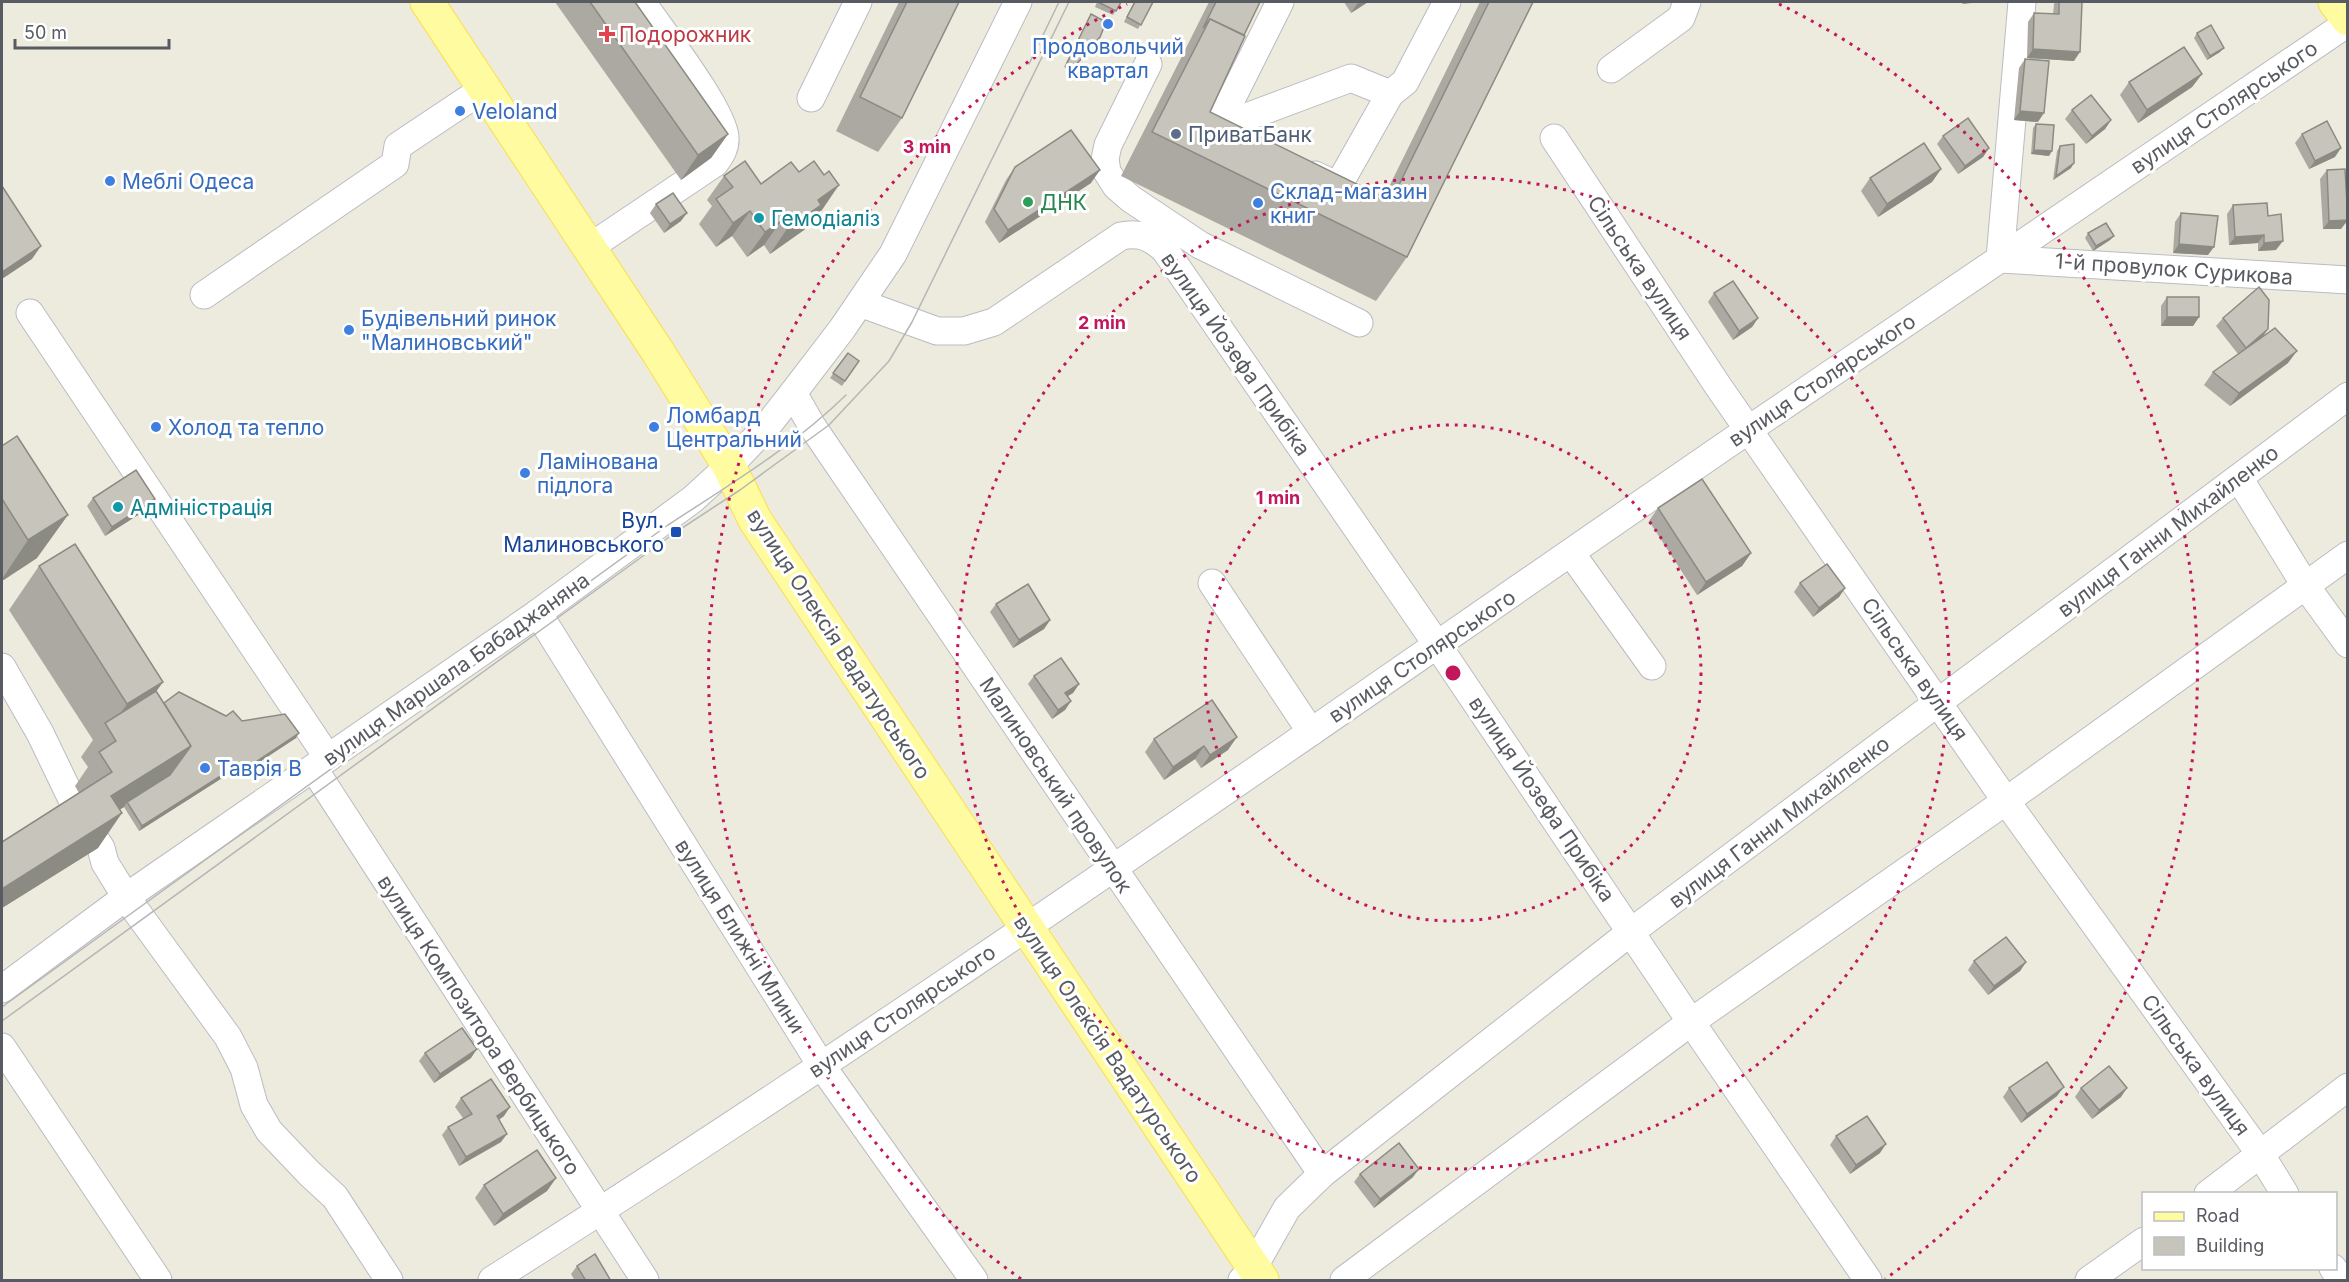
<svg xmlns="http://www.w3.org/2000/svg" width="2349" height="1282" viewBox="0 0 2349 1282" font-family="Inter,sans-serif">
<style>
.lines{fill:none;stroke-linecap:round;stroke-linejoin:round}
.minor-casing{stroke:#babcc2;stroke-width:29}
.major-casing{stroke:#fcdf48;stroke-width:35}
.minor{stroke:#fff;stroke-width:27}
.major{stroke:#fffba1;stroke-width:33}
.tram{stroke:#b5b6b6;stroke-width:1.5}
.wall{fill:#aba9a1}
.shaded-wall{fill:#8b8a83}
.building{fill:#c7c5bb;stroke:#8b8a83;stroke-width:1.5}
.ring{fill:none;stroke:#c2185b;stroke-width:3;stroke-dasharray:3 6}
.shop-dot{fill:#3f7fe0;stroke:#fff;stroke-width:2}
.health-dot{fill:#e0444e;stroke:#fff;stroke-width:2}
.service-dot{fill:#5c6f8a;stroke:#fff;stroke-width:2}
.leisure-dot{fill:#2e9e5b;stroke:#fff;stroke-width:2}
.culture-dot{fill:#0f9aa8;stroke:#fff;stroke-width:2}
.transit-dot{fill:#1a4fb4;stroke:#fff;stroke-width:2}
.labels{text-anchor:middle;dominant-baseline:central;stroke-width:6;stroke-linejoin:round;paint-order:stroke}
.health-label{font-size:21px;fill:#be3a42;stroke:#fff;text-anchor:start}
.shop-label{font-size:21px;fill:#366cbe;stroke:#fff;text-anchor:start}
.street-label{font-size:21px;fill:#585b61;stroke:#fff}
.service-label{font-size:21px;fill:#4e5e75;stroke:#fff;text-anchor:start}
.leisure-label{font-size:21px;fill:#27864d;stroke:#fff;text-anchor:start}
.culture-label{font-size:21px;fill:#0d838f;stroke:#fff;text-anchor:start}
.transit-label{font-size:21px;fill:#164399;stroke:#fff;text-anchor:end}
.centre{fill:#c2185b;stroke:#fff;stroke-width:3}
.ring-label{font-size:18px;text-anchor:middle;font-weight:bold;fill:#c2185b;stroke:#fff;stroke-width:6;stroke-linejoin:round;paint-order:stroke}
</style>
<rect width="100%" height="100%" fill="#edebde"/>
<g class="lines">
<defs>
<g id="minor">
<path d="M2022 2 2000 259 2348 280"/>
<path d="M1148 64 1108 145 1105 159 1107 172 1116 186 1131 199 1200 245 1359 323"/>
<path d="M1611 69 1681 18 1687 2"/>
<path d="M811 98 858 2"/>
<path d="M1217 128 1351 78 1390 94"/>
<path d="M1217 128 1280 2"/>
<path d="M1554 138 1718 386 2006 801 2261 1155 2285 1194"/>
<path d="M1315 175 1338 186 1390 94 1405 82 1447 2"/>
<path d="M590 247 715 163C721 155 726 147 725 137 723 109 660 29 642 2"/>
<path d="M204 295 395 164 398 146 485 88"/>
<path d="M860 303 937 331H964L994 322 1121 236C1140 232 1151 237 1165 250L1438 646 1691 1022 1868 1280"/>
<path d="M30 313 328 758"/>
<path d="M793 393 812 426 1322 1174"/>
<path d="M2239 478 2305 585 2348 644"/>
<path d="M1571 553 1652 666"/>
<path d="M1212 583 1311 732"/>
<path d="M538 613 821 1065 974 1280"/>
<path d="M2 667 40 733 78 812"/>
<path d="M314 769 645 1280"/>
<path d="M88 829 101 848 105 863 126 897 228 1037 244 1068 254 1105 269 1131 309 1173 335 1197 389 1280"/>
<path d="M2 989 126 897 538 613 693 499 729 466 768 425 793 393 842 329 893 254 1018 2"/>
<path d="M2 1047 158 1280"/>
<path d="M2208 1194 2348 1087"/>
<path d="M2333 1268 2341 1280"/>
<path d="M492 1280C920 1009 1333 715 1751 428 1949 292 2149 158 2348 23"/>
<path d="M1242 1280 1253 1268 1287 1208 1322 1174 1632 931 2348 396"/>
<path d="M1344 1280 1691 1022 2006 801 2348 555"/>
<path d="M2089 1280 2144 1241"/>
</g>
<g id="major">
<path d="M427 2 658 352 729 466 755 520 1262 1280"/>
<path d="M2335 2 2348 19"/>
</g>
</defs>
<use href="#minor" class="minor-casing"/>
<use href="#major" class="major-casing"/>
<use href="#minor" class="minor"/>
<use href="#major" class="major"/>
<g class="tram">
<path d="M1029 64 1059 2"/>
<path d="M2 1007 668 525C729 485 794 446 846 395"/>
<path d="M2 1021 676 532 740 490 829 425 889 361 912 322 1069 2"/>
</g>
</g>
<g class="wall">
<path d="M555 2H635L728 134 711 158 681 180Z"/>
<path d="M899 2H959L902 118 878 152 836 131Z"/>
<path d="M1097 2H1121L1113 15 1095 7Z"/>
<path d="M1134 2H1153L1138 29 1124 22Z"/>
<path d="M1209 2H1260L1244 35 1210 112 1384 197 1480 2H1533L1407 257 1376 301 1121 176 1179 62Z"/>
<path d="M1344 2H1368L1351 13Z"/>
<path d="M2055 2H2082L2074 61 2027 58 2028 22 2034 13 2053 14 2054 4Z"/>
<path d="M1091 14 1097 42 1071 71 1064 67Z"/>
<path d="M2197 33 2220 52 2207 60 2194 38Z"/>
<path d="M2025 59 2038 122 2014 120 2019 68Z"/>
<path d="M2202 74 2192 87 2138 123 2120 95 2129 82Z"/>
<path d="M2072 110 2111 120 2105 129 2086 144 2065 119Z"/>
<path d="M2036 124 2049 156 2031 154 2033 128Z"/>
<path d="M2302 134 2335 157 2309 169 2295 143Z"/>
<path d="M1943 136 1989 148 1983 157 1958 174 1937 144Z"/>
<path d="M2060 146 2071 168 2053 180 2057 151Z"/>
<path d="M1015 167 1091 183 999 243 985 222 1006 180Z"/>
<path d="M1941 169 1932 182 1878 217 1861 191 1870 178Z"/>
<path d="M2327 170 2341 229H2323L2320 179Z"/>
<path d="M724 176 761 184 822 210 814 215 804 230 770 254 764 245 747 257 732 236 716 247 699 224 712 206 707 200Z"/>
<path d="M656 204 681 221 664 233 650 213Z"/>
<path d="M2233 205 2268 216 2276 250 2258 251V243L2229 245 2227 214Z"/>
<path d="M2181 213 2208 255 2173 253 2175 222Z"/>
<path d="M2088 233 2114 236 2110 240 2093 251 2085 238Z"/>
<path d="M1714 293 1758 318 1752 327 1733 340 1708 302Z"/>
<path d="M2167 297 2199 317 2193 326H2161V306Z"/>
<path d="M2223 318 2260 339 2288 363 2230 406 2204 385 2213 372 2238 354 2216 326Z"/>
<path d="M848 353 859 361 842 386 830 378Z"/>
<path d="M2 446 37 558 2 581Z"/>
<path d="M93 498 155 499 149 508 105 536 87 506Z"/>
<path d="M1658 508 1751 553 1742 566 1697 595 1649 521Z"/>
<path d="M39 566 163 682 156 691 164 703 226 716 296 738 235 778 230 773 139 831 124 807 119 810 98 848 2 908V842L79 793 75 786 88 767 81 757 93 740 9 610Z"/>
<path d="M1800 583 1845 588 1839 597 1813 617 1794 592Z"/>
<path d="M996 604 1050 620 1044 629 1013 648 990 612Z"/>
<path d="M1034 676 1079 684 1073 693 1068 696 1071 701 1065 710 1052 719 1028 684Z"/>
<path d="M1154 739 1228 750 1201 768 1195 759 1164 780 1145 752Z"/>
<path d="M1974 961 2026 962 2020 971 1988 995 1968 970Z"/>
<path d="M425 1053 471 1058 434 1083 419 1061Z"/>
<path d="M2009 1088 2057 1096 2021 1123 2003 1097Z"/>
<path d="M2081 1088 2121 1097 2092 1119 2075 1097Z"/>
<path d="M461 1098 504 1116 499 1120 501 1142 459 1166 442 1135 448 1127 463 1118 455 1107Z"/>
<path d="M1836 1136 1880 1153 1850 1174 1830 1145Z"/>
<path d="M1360 1174 1413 1177 1374 1208 1354 1182Z"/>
<path d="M556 1178 547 1191 494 1226 475 1198 484 1185Z"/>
<path d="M577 1266 611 1281H575L571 1274Z"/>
</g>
<g class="shaded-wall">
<path d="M1361 2H1368L1351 13 1357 4Z"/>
<path d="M1964 2H1983H1982L1962 4Z"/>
<path d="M2224 48 2220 52 2207 60 2210 56Z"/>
<path d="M2033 49 2080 52 2074 61 2027 58Z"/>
<path d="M2202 74 2192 87 2138 123 2147 110Z"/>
<path d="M2020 111 2044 113 2038 122 2014 120Z"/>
<path d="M2111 120 2105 129 2086 144 2092 136Z"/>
<path d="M728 134 711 158 681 180 698 155Z"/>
<path d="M1989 148 1983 157 1958 174 1965 166Z"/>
<path d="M2341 148 2335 157 2309 169 2315 161Z"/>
<path d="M2034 150 2052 151 2049 156 2031 154Z"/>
<path d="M2074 163 2071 168 2053 180 2056 176Z"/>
<path d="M1941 169 1932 182 1878 217 1887 204Z"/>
<path d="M1100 170 1091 183 999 243 1008 230Z"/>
<path d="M839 185 822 210 814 215 804 230 770 254 787 229 818 200Z"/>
<path d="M750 211 732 236 716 247 733 223Z"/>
<path d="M687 213 681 221 664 233 670 224Z"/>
<path d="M2348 220 2341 229H2323L2329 221Z"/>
<path d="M781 221 764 245 747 257 765 232Z"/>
<path d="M2264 235 2258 243 2229 245 2235 237Z"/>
<path d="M2114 236 2110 240 2093 251 2096 246Z"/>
<path d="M2283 241 2276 250 2258 251 2264 243Z"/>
<path d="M2179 244 2214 247 2208 255 2173 253Z"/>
<path d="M41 246 32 259 2 279V272Z"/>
<path d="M2167 317H2199L2193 326H2161Z"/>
<path d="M1758 318 1752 327 1733 340 1739 331Z"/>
<path d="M2268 329 2262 338 2246 348Z"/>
<path d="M2297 351 2288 363 2230 406 2239 393Z"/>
<path d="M155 499 149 508 105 536 112 527Z"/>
<path d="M68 515 37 558 2 581V579L28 540Z"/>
<path d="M1751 553 1742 566 1697 595 1706 582Z"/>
<path d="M1845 588 1839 597 1813 617 1819 608Z"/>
<path d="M1050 620 1044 629 1013 648 1019 640Z"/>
<path d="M163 682 132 725 109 730 127 704Z"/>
<path d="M1079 684 1073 693 1059 701 1065 693Z"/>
<path d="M1071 701 1065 710 1052 719 1058 710Z"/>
<path d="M299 733 296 738 235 778 238 774Z"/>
<path d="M1237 737 1228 750 1201 768 1210 755Z"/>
<path d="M191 746 167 780 127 802 124 807 87 830 111 796Z"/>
<path d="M1204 746 1195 759 1164 780 1173 767Z"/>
<path d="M233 768 230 773 139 831 142 826Z"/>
<path d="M122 813 98 848 2 908V889Z"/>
<path d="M2026 962 2020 971 1988 995 1994 986Z"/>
<path d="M477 1049 471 1058 434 1083 440 1074Z"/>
<path d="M2064 1087 2057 1096 2021 1123 2027 1114Z"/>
<path d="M2127 1088 2121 1097 2092 1119 2099 1110Z"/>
<path d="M510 1107 504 1116 490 1125 497 1116Z"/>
<path d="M507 1134 501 1142 459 1166 466 1157Z"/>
<path d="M1886 1144 1880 1153 1850 1174 1856 1165Z"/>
<path d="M1419 1169 1413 1177 1374 1208 1380 1199Z"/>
<path d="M556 1178 547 1191 494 1226 503 1214Z"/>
</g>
<g class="building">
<path d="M590 2H635L728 134 698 155Z"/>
<path d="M907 2H959L902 118 860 97Z"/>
<path d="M1098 2H1121L1116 11Z"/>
<path d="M1135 2H1153L1141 25 1127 17Z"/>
<path d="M1216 2H1260L1244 35 1210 19 1203 28Z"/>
<path d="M1489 2H1533L1407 257 1152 132 1210 19 1245 36 1210 112 1391 201Z"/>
<path d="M2059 2H2082L2080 52 2033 49 2034 13 2059 14Z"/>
<path d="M1091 14 1106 22 1100 37 1074 67 1067 63Z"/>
<path d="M2211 25 2224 48 2210 56 2197 33Z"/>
<path d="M2184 47 2202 74 2147 110 2129 82Z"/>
<path d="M2025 59 2049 61 2044 113 2020 111Z"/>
<path d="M2091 95 2111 120 2092 136 2072 110Z"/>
<path d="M1968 118 1989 148 1965 166 1943 136Z"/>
<path d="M2327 121 2341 148 2315 161 2302 134Z"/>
<path d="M2036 124 2054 125 2052 151 2034 150Z"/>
<path d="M1071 130 1100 170 1008 230 994 209 1015 167Z"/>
<path d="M1924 143 1941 169 1887 204 1870 178Z"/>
<path d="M2074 144V163L2056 176 2060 146Z"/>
<path d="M745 161 761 184 791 162 799 172 814 161 824 175 829 171 839 185 818 200 821 205 787 229 781 221 765 232 750 211 733 223 716 199 733 187 724 176Z"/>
<path d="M2345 169 2348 220 2329 221 2327 170Z"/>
<path d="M2 186 41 246 2 272Z"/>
<path d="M673 193 687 213 670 224 656 204Z"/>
<path d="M2267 203 2268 216 2281 214 2283 241 2264 243V235L2235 237 2233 205Z"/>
<path d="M2181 213 2218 216 2214 247 2179 244Z"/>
<path d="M2106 223 2114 236 2096 246 2088 233Z"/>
<path d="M1733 281 1758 318 1739 331 1714 293Z"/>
<path d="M2259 287 2269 300 2268 329 2246 348 2223 318Z"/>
<rect x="2167" y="297" width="32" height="20"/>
<path d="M2275 328 2297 351 2239 393 2213 372Z"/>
<path d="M848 353 859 361 845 381 833 373Z"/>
<path d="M17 436 68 515 28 540 2 499V446Z"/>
<path d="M136 470 155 499 112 527 93 498Z"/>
<path d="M1702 479 1751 553 1706 582 1658 508Z"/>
<path d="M75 544 163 682 127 704 39 566Z"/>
<path d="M1827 564 1845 588 1819 608 1800 583Z"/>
<path d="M1028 584 1050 620 1019 640 996 604Z"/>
<path d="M1061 658 1079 684 1065 693 1071 701 1058 710 1034 676Z"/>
<path d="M156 691 191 746 111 796 122 813 2 889V842L112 772 99 752 116 741 105 723Z"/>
<path d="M179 692 226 716 233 711 242 721 285 714 299 733 238 774 233 768 142 826 127 802 170 775 191 746 164 703Z"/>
<path d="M1212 700 1237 737 1210 755 1204 746 1173 767 1154 739Z"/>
<path d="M2006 937 2026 962 1994 986 1974 961Z"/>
<path d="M462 1028 477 1049 440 1074 425 1053Z"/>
<path d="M2047 1062 2064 1087 2027 1114 2009 1088Z"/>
<path d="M2109 1066 2127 1088 2099 1110 2081 1088Z"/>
<path d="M491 1079 510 1107 497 1116 507 1134 466 1157 448 1127 472 1114 461 1098Z"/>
<path d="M1867 1116 1886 1144 1856 1165 1836 1136Z"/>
<path d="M1399 1143 1419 1169 1380 1199 1360 1174Z"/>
<path d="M537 1150 556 1178 503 1214 484 1185Z"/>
<path d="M595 1254 611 1281H586L577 1266Z"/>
</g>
<g class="ring">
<circle cx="1453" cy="673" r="248"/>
<circle cx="1453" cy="673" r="496"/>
<path d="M1021 1279A744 744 0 0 1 1127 4M1779 4A744 744 0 0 1 1885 1279"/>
</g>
<g class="shop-dot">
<circle cx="1108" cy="24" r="6"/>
<circle cx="460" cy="111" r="6"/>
<circle cx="110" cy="181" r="6"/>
<circle cx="1258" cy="203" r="6"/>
<circle cx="349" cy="330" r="6"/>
<circle cx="156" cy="427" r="6"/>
<circle cx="654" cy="427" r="6"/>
<circle cx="525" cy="473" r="6"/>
<circle cx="205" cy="768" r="6"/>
</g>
<path class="health-dot" d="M604 25h6v6h6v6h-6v6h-6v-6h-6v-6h6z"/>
<circle class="service-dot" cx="1176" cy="134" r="6"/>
<circle class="leisure-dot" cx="1028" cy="202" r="6"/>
<g class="culture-dot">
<circle cx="759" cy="218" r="6"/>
<circle cx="118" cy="507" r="6"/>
</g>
<rect class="transit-dot" x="670" y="526" width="12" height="12" rx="3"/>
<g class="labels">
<g class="health-label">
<text x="619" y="34">Подорожник</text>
</g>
<g class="shop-label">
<text x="1108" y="46" text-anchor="middle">Продовольчий<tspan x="1108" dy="24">квартал</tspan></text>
<text x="472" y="111">Veloland</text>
<text x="122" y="181">Меблі Одеса</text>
<text x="1270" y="191">Склад-магазин<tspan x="1270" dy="24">книг</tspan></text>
<text x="361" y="318">Будівельний ринок<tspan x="361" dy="24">"Малиновський"</tspan></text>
<text x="666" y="415">Ломбард<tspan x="666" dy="24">Центральний</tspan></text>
<text x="168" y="427">Холод та тепло</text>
<text x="537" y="461">Ламінована<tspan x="537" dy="24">підлога</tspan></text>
<text x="217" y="768">Таврія В</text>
</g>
<g class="street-label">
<text transform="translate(2224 107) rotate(-34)">вулиця Столярського</text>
<text transform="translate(1640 268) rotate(56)">Сільська вулиця</text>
<text transform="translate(2174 269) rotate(4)">1-й провулок Сурикова</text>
<text transform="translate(1236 354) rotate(55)">вулиця Йозефа Прибіка</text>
<text transform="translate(1822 380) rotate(-34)">вулиця Столярського</text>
<text transform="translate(2168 531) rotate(-37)">вулиця Ганни Михайленко</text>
<text transform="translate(839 644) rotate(57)">вулиця Олексія Вадатурського</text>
<text transform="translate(1422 656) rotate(-34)">вулиця Столярського</text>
<text transform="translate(456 669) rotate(-35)">вулиця Маршала Бабаджаняна</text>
<text transform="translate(1915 669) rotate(55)">Сільська вулиця</text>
<text transform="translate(1056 785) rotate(56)">Малиновський провулок</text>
<text transform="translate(1542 799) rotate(56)">вулиця Йозефа Прибіка</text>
<text transform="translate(1779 822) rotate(-37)">вулиця Ганни Михайленко</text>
<text transform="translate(740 936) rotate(58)">вулиця Ближні Млини</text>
<text transform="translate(902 1011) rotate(-34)">вулиця Столярського</text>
<text transform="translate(479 1025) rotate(57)">вулиця Композитора Вербицького</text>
<text transform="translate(1108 1049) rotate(56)">вулиця Олексія Вадатурського</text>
<text transform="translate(2196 1065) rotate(54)">Сільська вулиця</text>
</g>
<g class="service-label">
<text x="1188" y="134">ПриватБанк</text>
</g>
<g class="leisure-label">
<text x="1040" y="202">ДНК</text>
</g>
<g class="culture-label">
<text x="771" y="218">Гемодіаліз</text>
<text x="130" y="507">Адміністрація</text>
</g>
<g class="transit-label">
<text x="664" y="520">Вул.<tspan x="664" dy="24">Малиновського</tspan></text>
</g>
</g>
<circle cx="1453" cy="673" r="9" class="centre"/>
<g class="ring-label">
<text x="927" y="153">3 min</text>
<text x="1102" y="329">2 min</text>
<text x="1278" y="504">1 min</text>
</g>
<rect width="2349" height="1282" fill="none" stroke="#585b61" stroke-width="6"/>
<rect x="2142" y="1192" width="195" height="78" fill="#ffffff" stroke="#bcbdc0" stroke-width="1.5"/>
<rect x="2154" y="1212" width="30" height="9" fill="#fffba1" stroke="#bcbdc0" stroke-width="1.5"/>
<text x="2196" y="1222" font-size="18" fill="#585b61">Road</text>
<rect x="2154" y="1237" width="30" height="18" fill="#c7c5bb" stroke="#bcbdc0" stroke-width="1.5"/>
<text x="2196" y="1252" font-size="18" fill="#585b61">Building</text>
<path d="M15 39v9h154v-9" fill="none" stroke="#585b61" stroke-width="3"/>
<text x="24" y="39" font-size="18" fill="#585b61" stroke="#ffffff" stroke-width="4.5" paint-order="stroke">50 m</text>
</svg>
